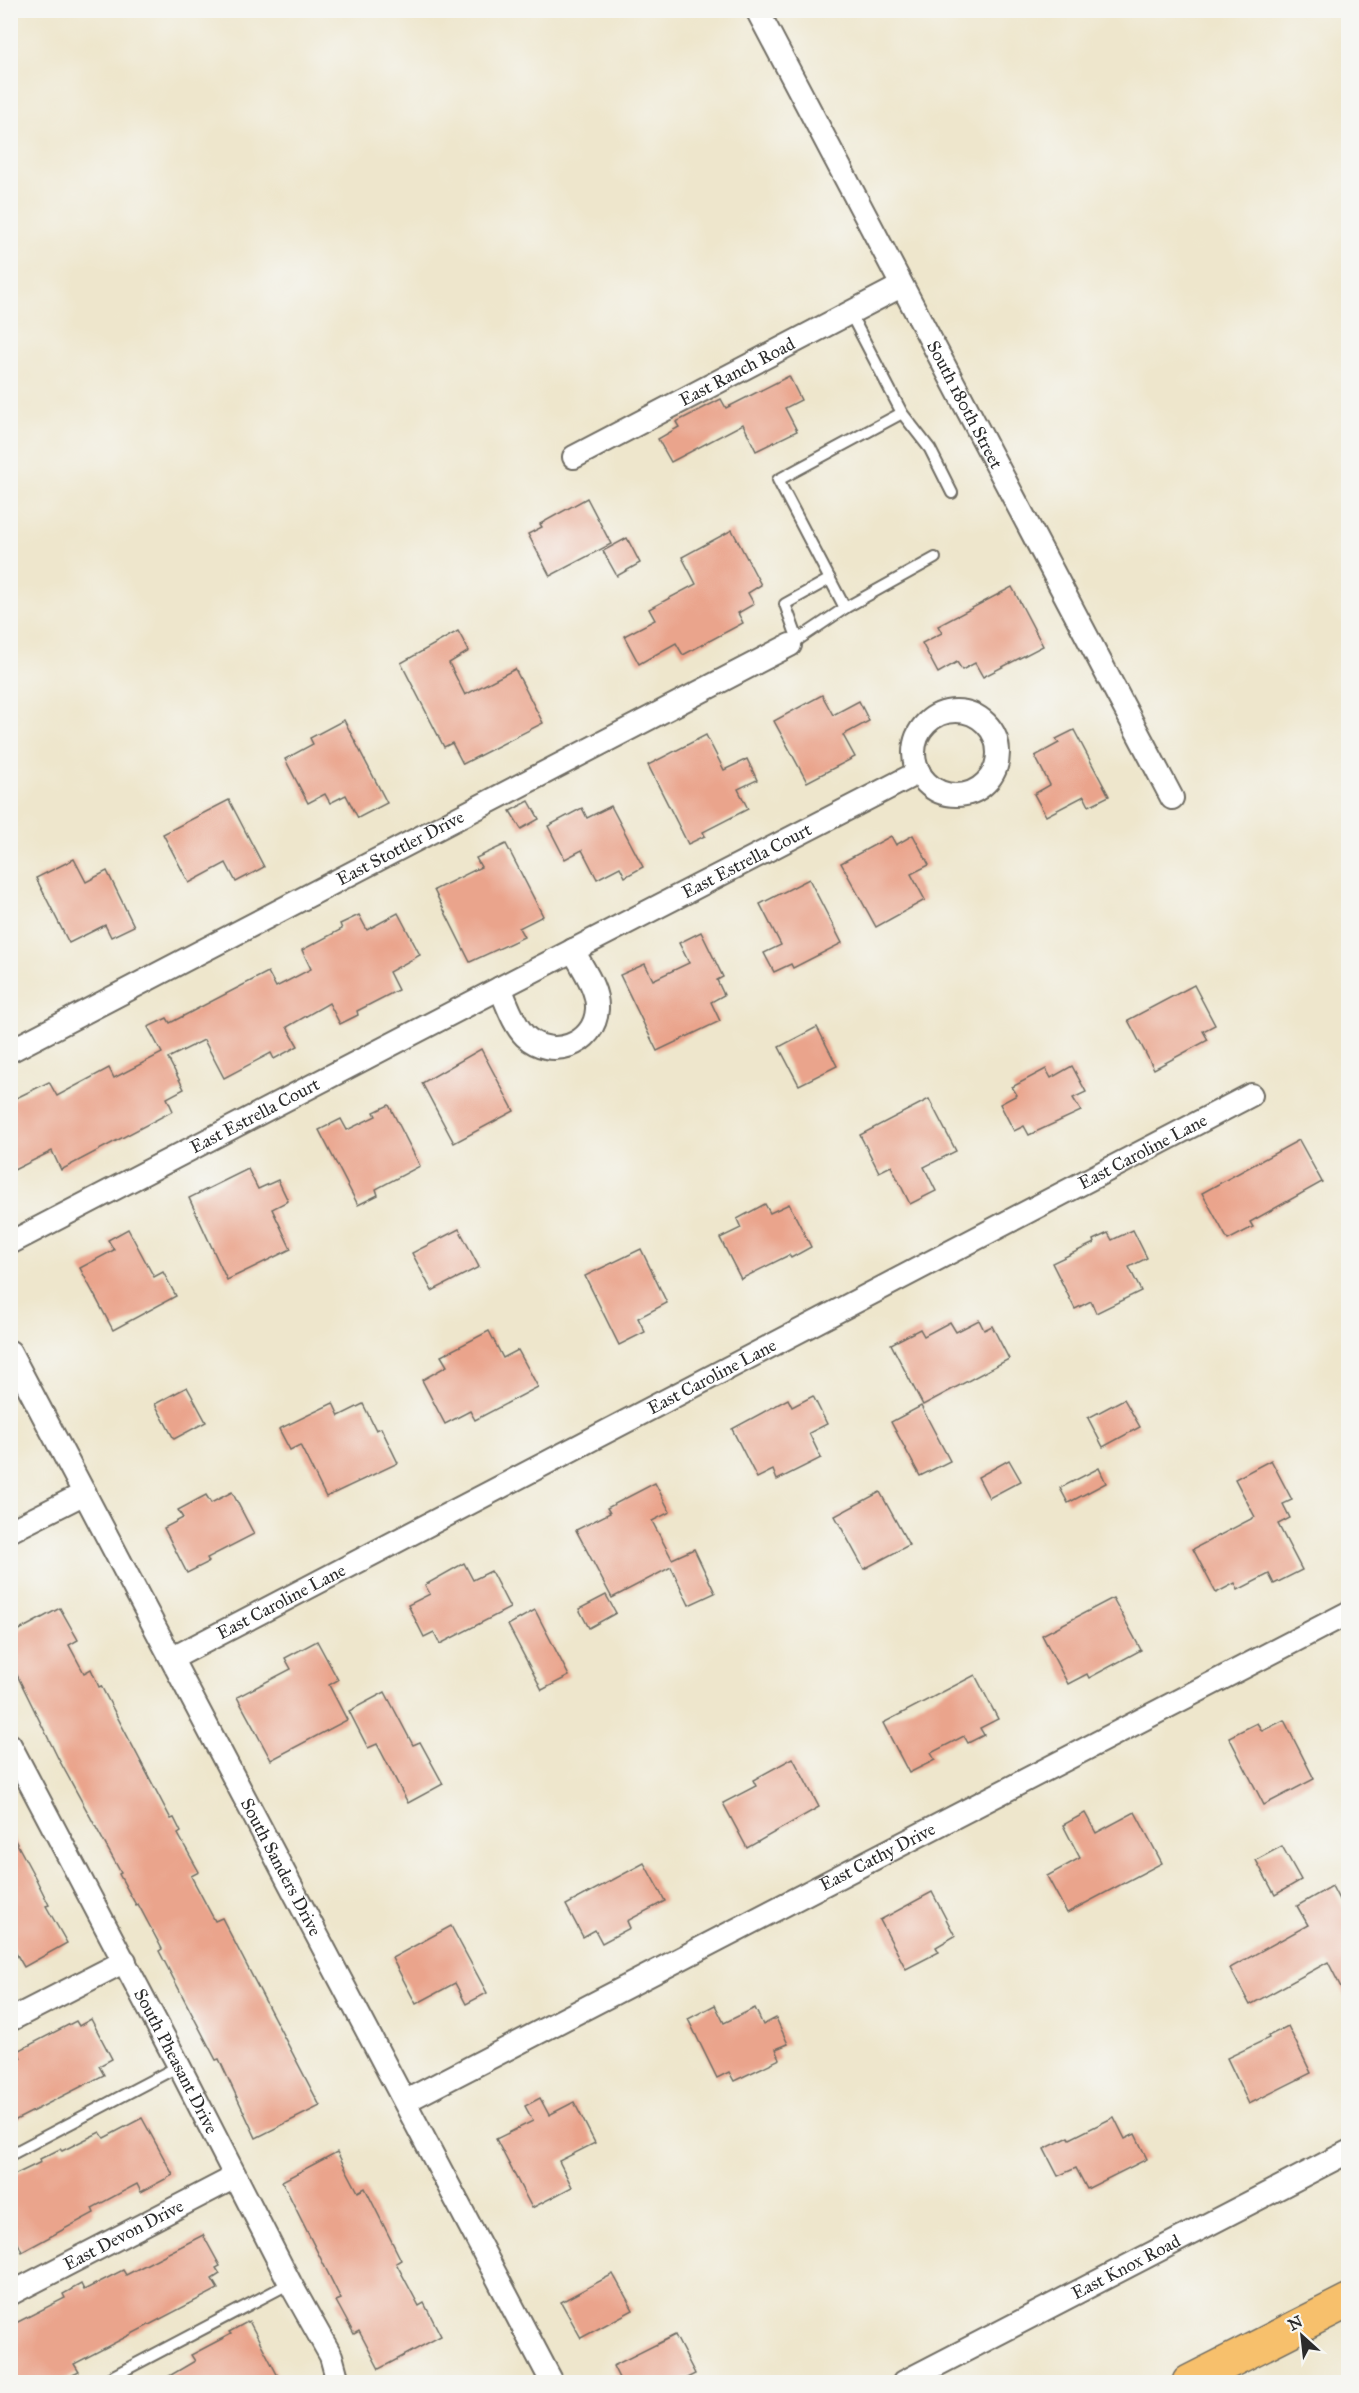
<svg xmlns="http://www.w3.org/2000/svg" width="1359" height="2393" viewBox="0 0 1359 2393" font-family="'IM FELL Great Primer',serif">
<style>
.building{fill:#eaa48c}
.lines{fill:none;stroke-linecap:round;stroke-linejoin:round}
.service-casing{stroke:#6f6c63;stroke-width:14}
.minor-casing{stroke:#6f6c63;stroke-width:26}
.motorway-casing{stroke:#6f6c63;stroke-width:36}
.service{stroke:#fff;stroke-width:10}
.minor{stroke:#fff;stroke-width:22}
.motorway{stroke:#f7c06c;stroke-width:33}
.labels{text-anchor:middle;dominant-baseline:central;stroke-width:4.5;stroke-linejoin:round;paint-order:stroke}
.street-label{font-size:18px;fill:#2b2b2b;stroke:#f6f6f2}
</style>
<rect width="100%" height="100%" fill="#f6f6f2"/>
<filter id="ink" filterUnits="userSpaceOnUse"><feTurbulence type="fractalNoise" baseFrequency=".0167" numOctaves="2"/><feDisplacementMap in="SourceGraphic" scale="12" xChannelSelector="R" yChannelSelector="G"/><feConvolveMatrix kernelMatrix="1 2 1 2 8 2 1 2 1" color-interpolation-filters="sRGB"/></filter>
<filter id="wash" filterUnits="userSpaceOnUse"><feTurbulence type="fractalNoise" baseFrequency=".008" numOctaves="4" result="noise"/><feDisplacementMap in="SourceGraphic" scale="24" xChannelSelector="R" yChannelSelector="G"/><feGaussianBlur stdDeviation="1.35" result="paint"/><feColorMatrix in="noise" values="0 0 0 0 0 0 0 0 0 0 0 0 0 0 0 0 0 1.4 0 .05"/><feComposite in="paint" operator="in"/></filter>
<g filter="url(#wash)">
<rect width="100%" height="100%" fill="#eee6cc"/>
<g id="blocks">
<g class="building">
<path d="M789 376 801 400 785 408 797 431 756 451 743 424 671 462 658 439 679 427 676 422 721 399 726 408Z"/>
<path d="M587 498 611 544 550 576 528 534 542 527 540 524Z"/>
<path d="M732 530 761 585 748 593 754 604 738 613 743 623 683 655 676 643 639 664 624 636 655 620 649 609 696 584 682 557Z"/>
<path d="M627 538 640 563 617 576 603 551Z"/>
<path d="M1012 587 1043 646 983 677 975 663 962 670 957 662 938 673 922 643 942 633 938 626Z"/>
<path d="M458 631 469 651 449 663 465 695 515 669 543 723 463 764 452 743 444 747 401 663Z"/>
<path d="M822 695 833 715 859 701 869 721 843 735 855 757 807 782 774 721Z"/>
<path d="M344 720 387 803 358 818 346 795 330 803 325 794 308 803 285 759 313 744 310 738Z"/>
<path d="M1074 730 1109 796 1089 806 1084 796 1046 816 1034 794 1050 785 1035 756 1059 743 1056 739Z"/>
<path d="M706 735 724 770 747 759 757 780 738 789 748 809 703 832 705 836 688 844 648 765Z"/>
<path d="M229 800 264 867 236 882 226 863 189 883 163 834Z"/>
<path d="M529 801 539 819 521 829 510 811Z"/>
<path d="M611 806 643 867 625 877 620 867 597 879 582 850 565 859 548 826 582 808 587 818Z"/>
<path d="M913 835 929 865 911 874 925 900 876 927 841 863 891 836 896 845Z"/>
<path d="M506 844 543 916 519 928 524 937 470 962 434 890 481 867 476 858Z"/>
<path d="M74 859 86 882 107 871 134 926 111 937 105 925 69 943 36 878Z"/>
<path d="M809 879 842 943 793 968 791 964 774 972 764 953 781 945 760 904Z"/>
<path d="M398 913 420 955 389 972 398 990 357 1011 358 1015 340 1024 329 1003 287 1027 298 1046 274 1059 271 1053 224 1078 204 1040 168 1058 184 1089 167 1098 173 1111 61 1170 52 1151 10 1172V1101L49 1082 57 1096 109 1068 114 1078 162 1053 148 1027 167 1018 170 1023 268 972 276 987 311 969 302 950 342 929 340 924 359 915 367 930Z"/>
<path d="M701 932 723 977 717 980 724 995 711 1002 720 1021 657 1051 620 975 645 964 653 980 689 963 679 943Z"/>
<path d="M1194 985 1215 1025 1203 1031 1208 1040 1154 1069 1128 1020Z"/>
<path d="M817 1027 837 1066 799 1085 779 1047Z"/>
<path d="M481 1049 514 1111 454 1143 422 1083Z"/>
<path d="M1072 1066 1086 1092 1073 1098 1081 1111 1029 1135 1024 1126 1014 1131 1000 1104 1017 1095 1012 1087 1046 1069 1051 1078Z"/>
<path d="M929 1099 956 1151 924 1167 936 1191 910 1204 891 1166 879 1172 860 1135Z"/>
<path d="M389 1105 420 1166 376 1189 378 1195 358 1205 319 1130 341 1119 347 1130 376 1116 374 1112Z"/>
<path d="M1299 1140 1322 1182 1250 1222 1253 1227 1228 1240 1202 1193Z"/>
<path d="M248 1169 258 1189 278 1180 288 1201 272 1209 291 1249 227 1280 189 1198Z"/>
<path d="M765 1204 770 1213 789 1204 811 1247 791 1258 789 1255 741 1279 720 1238 741 1228 737 1219Z"/>
<path d="M128 1229 154 1277 163 1272 176 1296 113 1330 80 1268 114 1250 108 1240Z"/>
<path d="M459 1229 479 1267 432 1291 412 1253Z"/>
<path d="M1133 1230 1147 1258 1129 1267 1141 1291 1096 1313 1091 1301 1075 1309 1052 1263 1094 1243 1093 1240 1108 1233 1112 1240Z"/>
<path d="M641 1249 667 1303 638 1318 645 1332 619 1345 585 1276Z"/>
<path d="M979 1320 984 1330 992 1326 1009 1359 923 1405 891 1344 920 1329 924 1336 950 1322 956 1332Z"/>
<path d="M489 1331 503 1358 518 1350 538 1387 475 1420 470 1411 445 1424 422 1380 447 1366 441 1356Z"/>
<path d="M187 1387 206 1422 174 1439 155 1404Z"/>
<path d="M813 1396 827 1424 809 1433 821 1458 777 1480 773 1470 757 1478 732 1429 788 1399 792 1407Z"/>
<path d="M1124 1399 1140 1427 1103 1447 1088 1418Z"/>
<path d="M333 1403 339 1416 363 1404 376 1430 381 1428 398 1463 326 1497 300 1445 290 1450 279 1429Z"/>
<path d="M921 1406 950 1461 920 1476 891 1422Z"/>
<path d="M1009 1460 1021 1481 989 1498 978 1477Z"/>
<path d="M1271 1460 1292 1500 1283 1504 1290 1518 1278 1524 1302 1570 1274 1584 1269 1574 1238 1590 1235 1583 1216 1593 1193 1549 1255 1517 1235 1479Z"/>
<path d="M1099 1468 1106 1483 1068 1503 1060 1488Z"/>
<path d="M655 1483 670 1512 652 1521 672 1559 694 1549 715 1593 689 1605 671 1567 612 1598 576 1530 610 1513 607 1508Z"/>
<path d="M232 1492 254 1534 207 1558 209 1562 187 1573 164 1528 183 1518 178 1510 206 1495 211 1503Z"/>
<path d="M880 1492 909 1545 864 1569 835 1516Z"/>
<path d="M464 1563 473 1580 491 1571 510 1608 440 1644 434 1632 424 1637 408 1605 430 1594 425 1585Z"/>
<path d="M606 1595 616 1613 589 1628 579 1609Z"/>
<path d="M1113 1598 1141 1650 1089 1678 1087 1674 1068 1684 1042 1635Z"/>
<path d="M60 1608 78 1640 69 1645 84 1673 91 1669 99 1687 101 1686 171 1819 174 1818 181 1832 178 1834 199 1872 191 1876 215 1921 222 1918 320 2106 256 2138 219 2059 216 2060 159 1951 162 1949 138 1904 136 1905 119 1874 121 1873 58 1758 16 1673 10 1676V1635Z"/>
<path d="M535 1610 569 1676 542 1690 508 1625Z"/>
<path d="M317 1641 338 1680 329 1685 347 1720 271 1760 237 1697 291 1669 285 1658Z"/>
<path d="M975 1675 998 1719 980 1728 984 1735 968 1743 964 1736 931 1753 935 1760 909 1773 883 1723Z"/>
<path d="M385 1692 413 1745 420 1742 443 1784 408 1803 377 1744 368 1748 349 1711Z"/>
<path d="M1284 1720 1314 1779 1264 1805 1229 1737 1257 1723 1262 1731Z"/>
<path d="M793 1758 819 1807 747 1848 723 1803 756 1786 753 1780Z"/>
<path d="M1135 1812 1162 1863 1067 1913 1047 1876 1080 1858 1063 1825 1085 1813 1096 1833Z"/>
<path d="M10 1831 36 1879 49 1905 46 1906 67 1943 24 1967 10 1943Z"/>
<path d="M1282 1846 1301 1880 1275 1895 1256 1860Z"/>
<path d="M644 1863 665 1901 627 1921 630 1928 602 1943 595 1930 583 1937 566 1905Z"/>
<path d="M1332 1886 1348 1917V2001L1328 1962 1250 2005 1230 1968 1308 1925 1297 1906Z"/>
<path d="M932 1892 955 1936 936 1947 939 1952 906 1969 880 1920Z"/>
<path d="M451 1926 487 1993 466 2004 455 1983 416 2004 392 1958Z"/>
<path d="M715 2005 724 2023 755 2008 763 2025 776 2018 788 2044 776 2049 780 2059 734 2081 729 2072 717 2078 688 2019Z"/>
<path d="M91 2019 112 2059 99 2066 104 2075 10 2123V2063L21 2058 18 2051 76 2021 79 2026Z"/>
<path d="M1288 2026 1311 2073 1249 2104 1227 2058 1269 2038 1268 2036Z"/>
<path d="M540 2098 549 2115 574 2102 595 2143 559 2161 572 2187 532 2208 496 2139 533 2121 525 2106Z"/>
<path d="M1114 2117 1125 2139 1135 2134 1147 2159 1087 2189 1076 2168 1058 2176 1044 2149 1069 2137 1070 2139Z"/>
<path d="M142 2118 173 2175 141 2192 137 2184 92 2208 94 2213 22 2252 18 2243 10 2248V2177L41 2162 40 2159 60 2149 62 2151 100 2132 104 2138Z"/>
<path d="M337 2152 358 2192 365 2188 401 2260 396 2263 419 2306 424 2303 441 2336 379 2369 359 2331 354 2334 336 2301 341 2299 282 2181Z"/>
<path d="M203 2235 220 2266 216 2268 220 2274 212 2279 218 2289 74 2364 79 2372 58 2382H10V2326L65 2298 63 2294 81 2284 84 2290 123 2270 126 2275Z"/>
<path d="M613 2274 633 2310 581 2338 561 2302Z"/>
<path d="M249 2321 281 2382H159L195 2361 191 2355 231 2334 229 2332Z"/>
<path d="M675 2335 695 2374 679 2382H621L613 2366Z"/>
</g>
</g>
</g>
<g filter="url(#ink)">
<use href="#blocks" fill-opacity="0" stroke="#6f6c63" stroke-width="1.5"/>
<g class="lines">
<defs>
<g id="service">
<path d="M850 313 902 413"/>
<path d="M845 608 935 558"/>
<path d="M798 640 785 604 830 579"/>
<path d="M790 645 845 608 778 480 902 413 930 449 952 493"/>
<path d="M10 2155 179 2066"/>
<path d="M102 2382 290 2283"/>
</g>
<g id="minor">
<path id="s1" d="M757 10 1172 798"/>
<path id="s2" d="M574 457 901 286"/>
<circle cx="956" cy="753" r="42"/>
<path d="M500 988C507 1003 513 1024 525 1036 550 1060 595 1046 597 1009 598 988 582 968 573 950"/>
<path id="s3" d="M10 1051 790 645"/>
<path id="s4" d="M10 1243 500 988 919 772"/>
<path id="s5" d="M10 1352 552 2382"/>
<path d="M10 1531 85 1493"/>
<path id="s6" d="M173 1658 1251 1095"/>
<path id="s7" d="M10 1745 179 2066 290 2283 331 2356 337 2378 335 2382"/>
<path d="M10 2020 125 1961"/>
<path id="s8" d="M406 2101 1348 1613"/>
<path id="s9" d="M10 2294 235 2177"/>
<path id="s10" d="M904 2382 1348 2152"/>
</g>
<path id="motorway" d="M1189 2382 1348 2301"/>
</defs>
<use href="#service" class="service-casing"/>
<use href="#minor" class="minor-casing"/>
<use href="#motorway" class="motorway-casing"/>
<use href="#service" class="service"/>
<use href="#minor" class="minor"/>
<use href="#motorway" class="motorway"/>
</g>
</g>
<g class="labels">
<g class="street-label">
<text stroke="none"><textPath href="#s2" startOffset="184">East Ranch Road</textPath></text>
<text stroke="none"><textPath href="#s1" startOffset="446">South 180th Street</textPath></text>
<text stroke="none"><textPath href="#s3" startOffset="440">East Stottler Drive</textPath></text>
<text stroke="none"><textPath href="#s4" startOffset="830">East Estrella Court</textPath></text>
<text stroke="none"><textPath href="#s4" startOffset="276">East Estrella Court</textPath></text>
<text stroke="none"><textPath href="#s6" startOffset="1094">East Caroline Lane</textPath></text>
<text stroke="none"><textPath href="#s6" startOffset="608">East Caroline Lane</textPath></text>
<text stroke="none"><textPath href="#s6" startOffset="122">East Caroline Lane</textPath></text>
<text stroke="none"><textPath href="#s8" startOffset="531">East Cathy Drive</textPath></text>
<text stroke="none"><textPath href="#s5" startOffset="582">South Sanders Drive</textPath></text>
<text stroke="none"><textPath href="#s7" startOffset="357">South Pheasant Drive</textPath></text>
<text stroke="none"><textPath href="#s9" startOffset="128">East Devon Drive</textPath></text>
<text stroke="none"><textPath href="#s10" startOffset="250">East Knox Road</textPath></text>
</g>
</g>
<rect width="1359" height="2393" fill="none" stroke="#f6f6f2" stroke-width="36"/>
<g transform="translate(1302 2336) rotate(333)" stroke="#f6f6f2" stroke-width="4.5" paint-order="stroke">
<path d="M0-4.5L10 22L0 15L-10 22Z" fill="#2b2b2b"/>
<text y="-9" font-size="16" font-weight="bold" text-anchor="middle" fill="#2b2b2b">N</text>
</g>
</svg>
